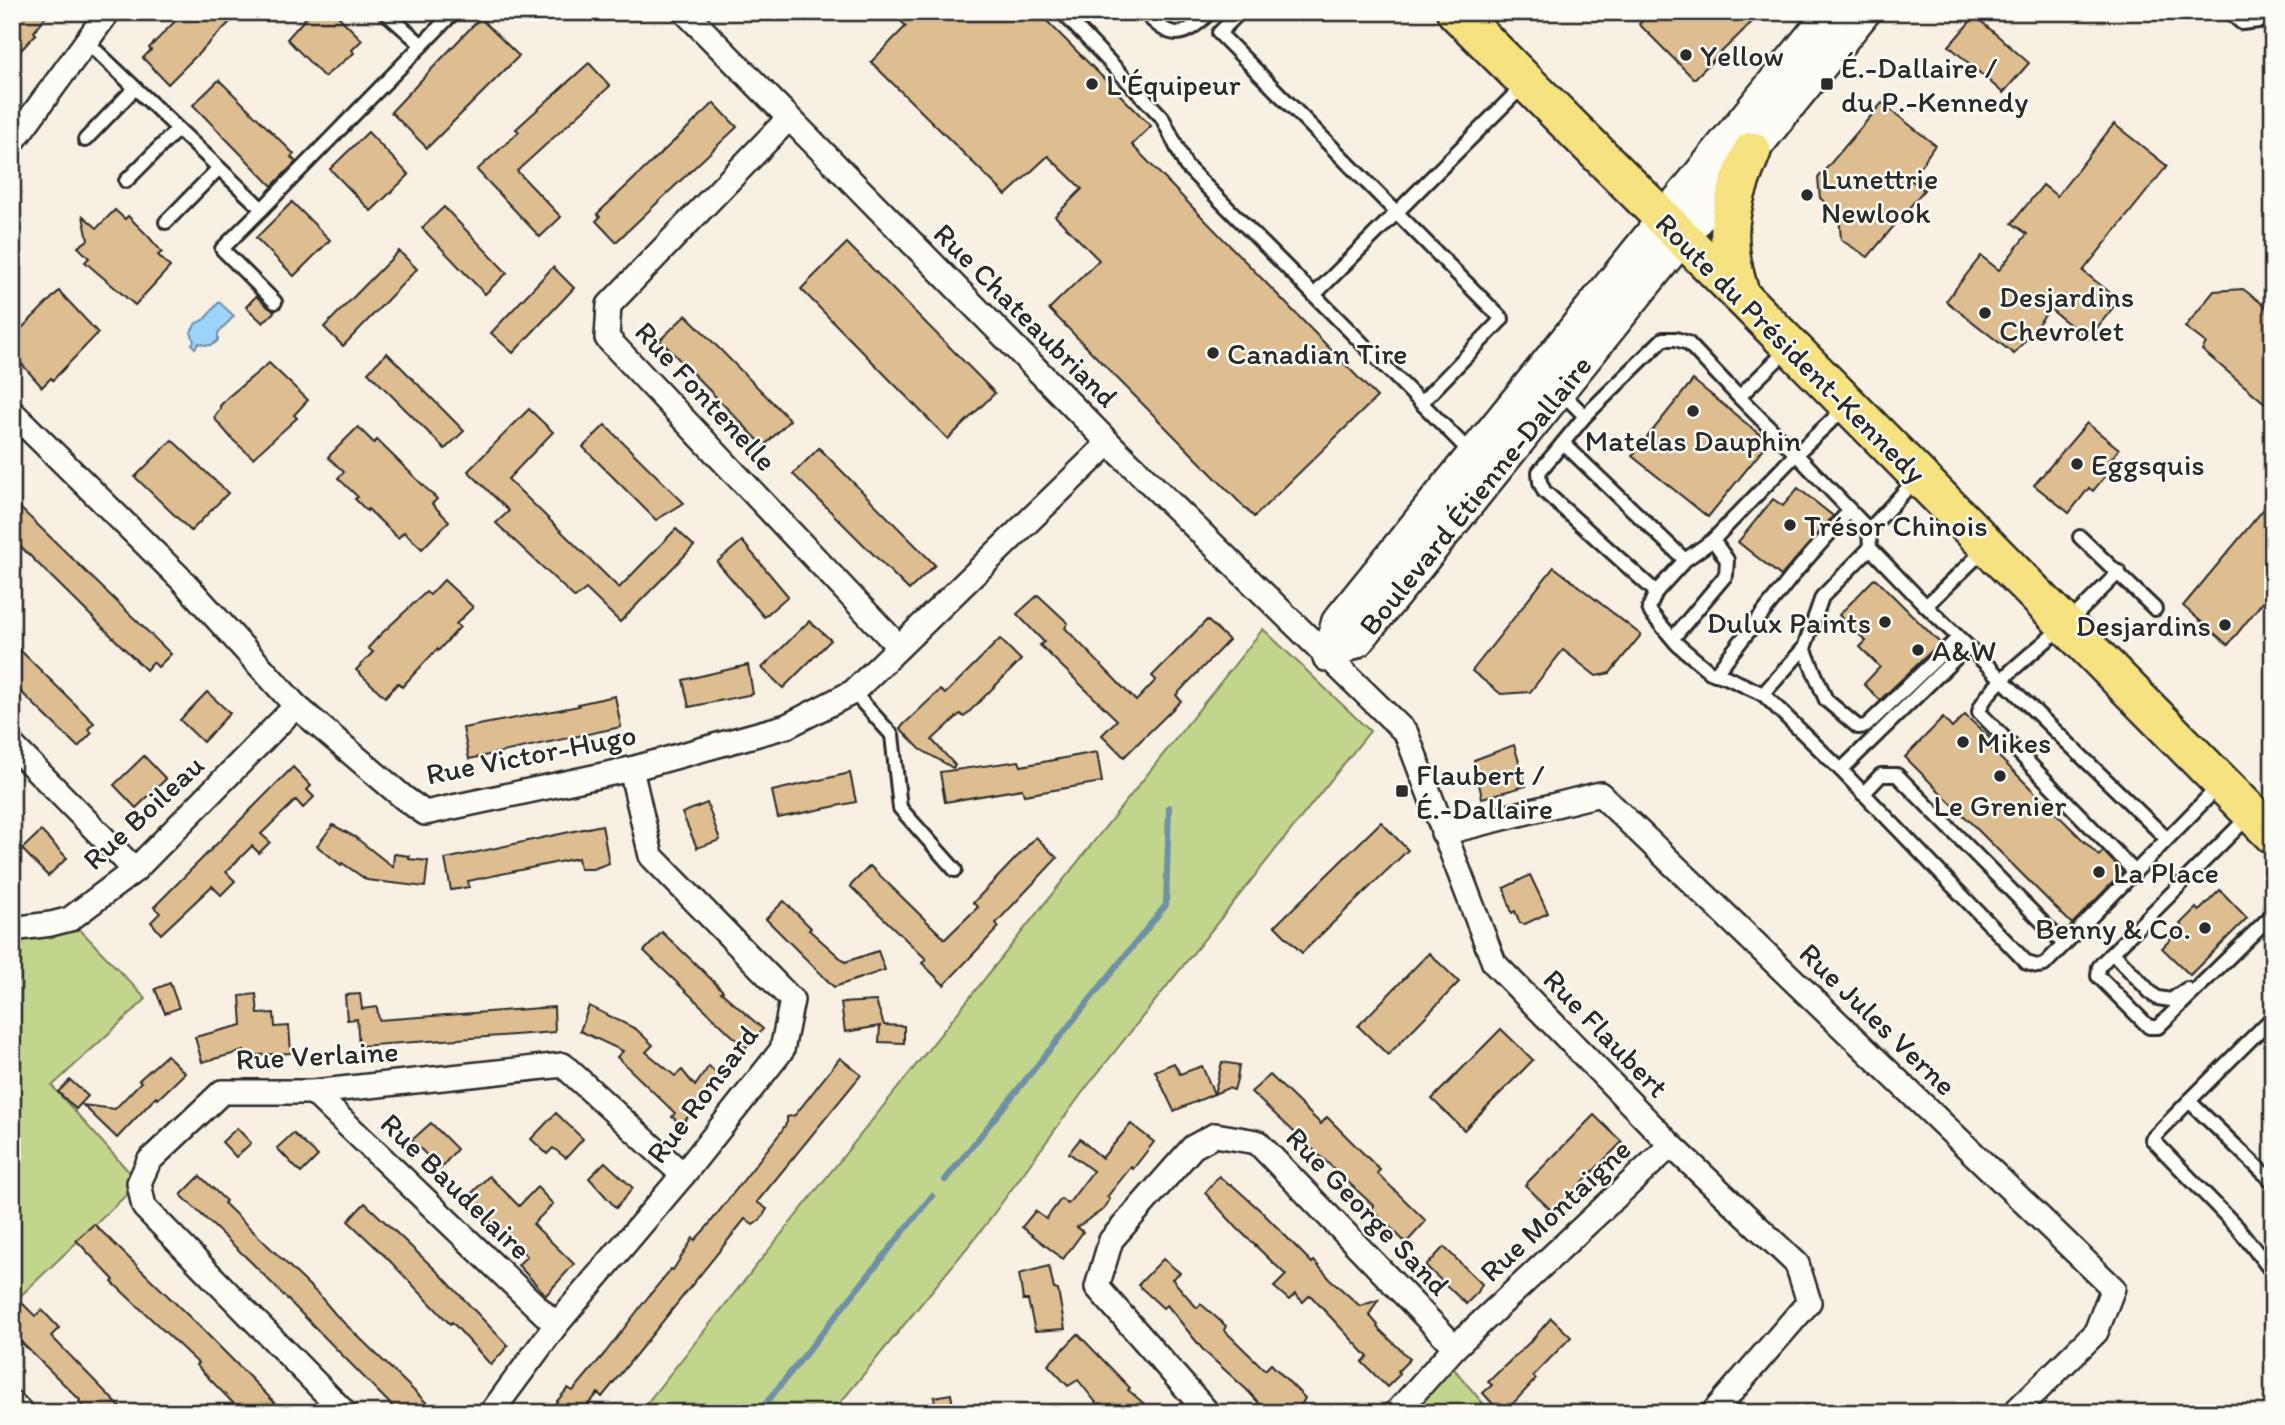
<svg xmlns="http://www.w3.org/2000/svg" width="2285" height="1425" viewBox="0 0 2285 1425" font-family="Itim,sans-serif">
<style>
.green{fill:#c1d68c;stroke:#76805c;stroke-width:2}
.water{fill:#9cd4fb;stroke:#6f90a8;stroke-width:2}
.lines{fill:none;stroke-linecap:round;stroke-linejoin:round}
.stream{stroke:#6f90a8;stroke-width:6}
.building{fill:#debe91;stroke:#2b2b2b;stroke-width:2}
.service-casing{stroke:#2b2b2b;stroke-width:18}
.minor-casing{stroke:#2b2b2b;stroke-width:28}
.tertiary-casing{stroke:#2b2b2b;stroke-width:35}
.primary-casing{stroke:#2b2b2b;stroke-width:42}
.service{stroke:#fdfcf7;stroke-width:12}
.minor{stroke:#fdfcf7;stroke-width:23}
.tertiary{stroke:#fdfcf7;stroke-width:30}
.primary{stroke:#f6e281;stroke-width:37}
.poi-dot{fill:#2b2b2b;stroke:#fdfcf7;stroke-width:2.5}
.labels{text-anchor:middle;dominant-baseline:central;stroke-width:5;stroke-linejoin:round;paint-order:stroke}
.poi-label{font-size:30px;fill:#2b2b2b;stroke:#fdfcf7;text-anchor:start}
.street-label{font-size:30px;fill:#2b2b2b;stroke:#fdfcf7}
</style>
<rect width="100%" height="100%" fill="#f7f0e3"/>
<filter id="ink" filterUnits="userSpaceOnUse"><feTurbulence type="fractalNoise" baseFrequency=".0143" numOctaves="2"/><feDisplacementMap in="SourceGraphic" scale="14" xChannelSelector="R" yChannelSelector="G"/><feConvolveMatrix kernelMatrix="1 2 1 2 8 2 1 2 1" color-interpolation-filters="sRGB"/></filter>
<g filter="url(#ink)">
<g class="green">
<path d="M1263 629 1370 731 1085 1089 984 1227 832 1413H639Z"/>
<path d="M70 919 146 999 52 1086 139 1183 12 1304V929Z"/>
<path d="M1445 1358 1491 1413H1396Z"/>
</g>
<path class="water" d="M219 302 234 316 218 333V340C212 347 207 346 199 343L195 348 192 344 194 341 191 332 196 323 204 320Z"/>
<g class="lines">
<g class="stream">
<path d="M945 1180 1166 905 1169 807"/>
<path d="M758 1413 932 1196"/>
</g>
</g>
<g class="building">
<path d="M12 12H49L34 32 36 34 12 60Z"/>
<path d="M184 12H224L232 20 168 84 143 58 151 50 149 48Z"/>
<path d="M311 12H334L362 40 352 50 354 53 324 77 287 39Z"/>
<path d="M891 12H1038L1151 126 1132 145 1377 397 1254 517 1049 309 1099 260 1055 216 1082 189 1048 156 1006 195 871 62 906 26Z"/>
<path d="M1651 12H1762L1694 79 1639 24Z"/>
<path d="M1975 16 2029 63 2003 93 1949 46Z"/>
<path d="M480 18 519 56 427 148 391 112Z"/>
<path d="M589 63 610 86 517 171 561 217 540 237 477 170 519 132 516 129Z"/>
<path d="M219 80 294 154 291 157 296 162 272 186 193 105Z"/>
<path d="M714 103 737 127 616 242 596 221 600 217 597 214Z"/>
<path d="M1882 103 1935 145 1911 180 1924 190 1868 257 1841 240 1839 214 1820 198 1818 178Z"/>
<path d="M2114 124 2167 166 2083 271 2119 300 2088 339 2050 309 2014 354 1946 301 1981 256 1999 270 2027 234 2012 223 2043 185 2057 196Z"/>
<path d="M368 132 409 175 371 211 330 169Z"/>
<path d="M292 202 330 240 294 276 256 238Z"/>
<path d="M444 207 507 273 485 294 422 228Z"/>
<path d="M115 210 125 219 128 216 148 236 162 252 158 255 170 267 135 305 85 262 89 258 78 247 88 240 83 216 97 228Z"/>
<path d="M847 243 995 393 948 439 801 289Z"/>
<path d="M399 251 417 269 343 346 324 327Z"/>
<path d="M553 267 574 288 513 353 491 333Z"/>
<path d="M2243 289 2273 312V410L2202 350 2206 343 2185 327 2214 291Z"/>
<path d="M59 291 98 333 53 380 51 378 42 387 12 353V338Z"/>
<path d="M256 296 269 308 275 311 263 323 246 307Z"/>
<path d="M686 315 790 420 764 446 660 340Z"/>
<path d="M387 353 464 431 445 449 368 372Z"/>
<path d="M269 363 308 400 294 415 297 418 253 458 233 440 214 418 220 409V406L228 397Z"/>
<path d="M1693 380 1769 442 1708 517 1632 456Z"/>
<path d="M529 409 553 432 508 479 619 588 676 529 694 546 620 622 586 589 575 598 496 523 509 511 468 471Z"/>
<path d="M2087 423 2119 449 2107 464 2112 468 2093 491 2089 488 2069 513 2034 485Z"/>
<path d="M605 425 684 503 656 520 583 447Z"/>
<path d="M358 427 374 443 377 440 437 499 432 504 449 521 422 549 404 532 398 538 368 509 367 511 355 499 358 497 338 478 344 472 328 457Z"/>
<path d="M172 440 228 493 191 531 135 477Z"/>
<path d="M819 448 935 565 909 590 793 474Z"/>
<path d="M1798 488 1833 516 1781 576 1738 542 1773 499 1783 506Z"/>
<path d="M2273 498V589L2228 645 2183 606Z"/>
<path d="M12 500 171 654 158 667 153 662 146 670 12 538Z"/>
<path d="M742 541 788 596 764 617 717 562Z"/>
<path d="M1554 567 1641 635 1610 673 1596 676 1563 650 1530 692 1501 694 1472 671Z"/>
<path d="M1875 578 1940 643 1880 700 1864 684 1880 667 1860 647 1866 641 1839 615Z"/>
<path d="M444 580 473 607 456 624 460 627 438 651 437 649 402 687 398 683 385 697 356 670 373 652 368 648 380 635 426 592 430 595Z"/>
<path d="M1038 595 1068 623 1065 628 1136 701 1156 680 1152 676 1207 620 1229 640 1176 695 1181 701 1124 757 1102 735 1117 720 1040 645 1044 642 1017 614Z"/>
<path d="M809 621 831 640 783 688 762 668Z"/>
<path d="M1000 639 1021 660 964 717 960 714 932 740 955 765 953 768 920 749 900 728 940 690 945 694Z"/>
<path d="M12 642 94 723 88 729 92 733 78 747 12 683Z"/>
<path d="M748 665 753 694 689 707 683 680Z"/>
<path d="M207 692 230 713 203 742 180 720Z"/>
<path d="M615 696 621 727 469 759 463 728 579 706 578 704Z"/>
<path d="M1965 715 1991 739 1986 744 2099 856 2103 851 2123 872 2072 924 1905 757 1943 718 1952 728Z"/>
<path d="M1514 745 1526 786 1482 798 1474 760Z"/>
<path d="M1097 752 1102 782 1024 795 1022 789 945 802 940 772 1019 761 1021 766Z"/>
<path d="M144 756 166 779 136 808 114 785Z"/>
<path d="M293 767 311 786 307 790 314 797 303 808 296 800 261 834 270 842 259 853 252 846 226 872 235 881 221 895 212 886 161 934 151 922 160 913 154 907Z"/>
<path d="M850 773 856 802 778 818 772 791Z"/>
<path d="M707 803 720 840 697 848 682 813Z"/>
<path d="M1381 822 1408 850 1302 953 1275 926Z"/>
<path d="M333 825 355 837 393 867 394 854 409 856V859L428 861 425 887 367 880 342 863 341 865 317 846Z"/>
<path d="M602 825 609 863 593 869H580L578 858 468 881 469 887 451 890 445 859Z"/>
<path d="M41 831 67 858 48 876 22 849Z"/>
<path d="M1036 837 1057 858 996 923 999 927 944 985 922 963 926 959 850 886 870 866 945 939 978 907 973 903Z"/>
<path d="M1530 875 1548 913 1525 924 1520 923 1515 911 1512 913 1504 888Z"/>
<path d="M2220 890 2247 918 2190 975 2162 948 2183 927 2180 924 2196 908 2199 911Z"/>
<path d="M784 901 811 928 809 930 845 962 878 951 885 970 834 987 766 919Z"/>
<path d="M662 932 702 970 723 991 721 992 763 1029 745 1048 644 951Z"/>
<path d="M1429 953 1459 982 1388 1055 1358 1026Z"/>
<path d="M170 983 179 1008 165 1013 155 989Z"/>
<path d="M256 994 258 1014 274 1013 275 1027 289 1026 291 1053 244 1056V1051L202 1062 195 1037 242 1025 240 996Z"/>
<path d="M360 994 362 1009 377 1007 379 1020 554 1007 555 1032 359 1046 357 1019 347 1020 345 995Z"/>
<path d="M876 1001 884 1025 904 1026V1043L879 1042 880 1026 845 1032 841 1003Z"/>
<path d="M589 1006 636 1029 653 1045 646 1052 675 1076 682 1070 695 1086 709 1066 721 1078 682 1124 672 1117 675 1113 617 1057 623 1051 580 1031Z"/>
<path d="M1501 1029 1533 1060 1464 1130 1432 1099Z"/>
<path d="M167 1055 185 1073 158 1099 156 1097 117 1138 83 1105 115 1109 141 1082 139 1080Z"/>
<path d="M840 1058 861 1075 757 1202 767 1209 761 1219 753 1225 745 1219 602 1397 598 1393 581 1413H547L568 1388 573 1391 605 1353 648 1297 671 1269 673 1270 693 1238 695 1240 706 1228 781 1132 787 1122V1117L795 1115Z"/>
<path d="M1222 1062 1239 1065 1237 1079 1234 1090 1228 1088 1214 1094Z"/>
<path d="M1174 1063 1180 1074 1202 1066 1214 1094 1174 1111 1155 1071Z"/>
<path d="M1270 1075 1321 1124 1327 1117 1380 1170 1377 1173 1426 1221 1406 1243 1371 1208 1374 1206 1251 1092Z"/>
<path d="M70 1080 88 1096 76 1109 58 1092Z"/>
<path d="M556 1113 583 1139 566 1158 553 1148 547 1154 531 1139Z"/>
<path d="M1594 1115 1622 1142 1553 1212 1525 1185Z"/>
<path d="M431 1123 457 1149 440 1169 412 1140Z"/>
<path d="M1131 1124 1154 1142 1133 1169 1131 1167 1107 1197 1110 1199 1104 1209 1077 1227 1083 1232 1063 1259 1022 1227 1035 1211 1046 1219 1061 1199 1068 1204 1093 1171 1069 1153 1080 1139 1102 1158Z"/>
<path d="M237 1128 251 1143 236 1157 222 1142Z"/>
<path d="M293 1133 318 1156 301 1173 277 1148Z"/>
<path d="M605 1162 633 1188 616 1208 589 1178Z"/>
<path d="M200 1176 226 1201 224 1203 320 1296 336 1315 437 1413H399L252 1263 181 1195Z"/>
<path d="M489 1176 519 1206 537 1187 553 1204 533 1224 574 1264 546 1295 518 1265 527 1256 467 1198Z"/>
<path d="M1219 1176 1229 1185 1231 1184 1261 1211 1312 1263 1314 1261 1330 1279 1360 1306 1378 1300 1369 1315 1378 1325 1377 1327 1410 1359 1398 1371 1400 1374 1387 1387 1362 1362 1368 1357 1310 1295 1303 1302 1295 1294 1289 1300 1274 1287 1286 1275 1238 1229 1205 1193Z"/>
<path d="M365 1203 442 1276 508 1346 491 1365 452 1322 450 1324 387 1258 348 1221Z"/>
<path d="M94 1224 204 1331 285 1413H243L236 1406 196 1365 198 1363 112 1282 114 1280 76 1240Z"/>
<path d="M1444 1247 1482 1284 1478 1292 1466 1304 1426 1266Z"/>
<path d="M1163 1259 1180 1273 1172 1279 1197 1308 1201 1304 1226 1326 1224 1330 1265 1370 1271 1364 1305 1398 1297 1413H1268L1247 1390 1204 1351 1167 1305 1163 1308 1138 1285Z"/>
<path d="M1049 1266 1054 1289 1058 1290 1065 1329 1035 1331 1028 1300H1023L1019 1274Z"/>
<path d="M12 1293 35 1316 42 1310 59 1328 51 1336 126 1413H90L79 1402 80 1400 24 1345 12 1333Z"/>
<path d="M1551 1318 1571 1337 1533 1376 1536 1379 1504 1413H1501L1483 1393 1492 1385 1488 1382 1532 1340Z"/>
<path d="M1078 1334 1130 1388 1128 1390 1155 1413H1111L1101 1403 1098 1405 1078 1380 1068 1386 1048 1365Z"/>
<path d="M951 1394 954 1413H936L934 1397Z"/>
</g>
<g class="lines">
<defs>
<g id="service">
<path d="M385 12 422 45"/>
<path d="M1062 12 1162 117 1186 166 1472 454"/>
<path d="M1144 12C1171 40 1182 40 1210 12"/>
<path d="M1240 12 1219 33 1502 319 1421 403"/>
<path d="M2229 12 2242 23 2267 20 2273 13"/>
<path d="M87 42 262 209 454 12"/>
<path d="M85 140 135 88"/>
<path d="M126 181 178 129"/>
<path d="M262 209 222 249 275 302"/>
<path d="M166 222 219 168"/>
<path d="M1314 295 1524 85"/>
<path d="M1560 391 1585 416 1539 472 1540 482 1544 491 1656 592 1649 608 1651 613 1677 644 1710 672 1726 677 1763 694"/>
<path d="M1739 397 1796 454 1847 406"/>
<path d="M1585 416 1663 339H1676L1688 343 1739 397 1789 348"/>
<path d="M1563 443 1685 560 1656 592"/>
<path d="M1869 530 1870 548 1926 606 2167 839"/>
<path d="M2080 537 2155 609"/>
<path d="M1870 548 1822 597 1804 648 1826 700 1858 727 1866 726 1958 638"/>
<path d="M1685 560 1713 540 1796 454 1869 530 1916 479"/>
<path d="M2119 572C2101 590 2084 608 2065 625 2046 642 1982 690 1979 712L2135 872"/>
<path d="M1926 606 1986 548"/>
<path d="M1673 638 1726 575 1727 560 1713 540"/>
<path d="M1967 647 1841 770 2027 963 2037 966 2044 965 2219 786"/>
<path d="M1804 648 1763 694 1841 770"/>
<path d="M1715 674 1797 570 1850 510"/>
<path d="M853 692 892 735 900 808 955 870"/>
<path d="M1863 794 1881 775H1897L2064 944"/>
<path d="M2249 816 2105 960 2099 967 2098 976 2149 1027H2158L2273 914"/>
<path d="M2113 953 2153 995 2158 998 2171 1000 2187 989"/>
<path d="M2273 1017 2189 1101 2273 1182"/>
<path d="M2189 1101 2152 1139 2238 1228 2273 1273"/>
</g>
<g id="minor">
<path d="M685 12 1109 443 1406 733 1494 963 1671 1145 1797 1264 1809 1302 1713 1413"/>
<path d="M788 119 609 305 607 338 899 647"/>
<path d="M12 143 108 12"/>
<path d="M12 412 182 580 296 706 404 798 425 813 631 769 787 726 853 692 1109 443"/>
<path d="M12 745 135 870"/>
<path d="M1443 833 1600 794 2113 1288 2096 1332 2014 1413"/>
<path d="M12 929 51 924 70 919 135 870 296 706"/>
<path d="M313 1092 556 1325"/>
<path d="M12 1403 22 1413"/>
<path d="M345 1413 144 1207 139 1183 149 1161 222 1092H313L563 1065 683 1175"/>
<path d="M491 1413 556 1325 683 1175 782 1050 792 1000 651 856 631 769"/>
<path d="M1208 1413 1097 1287 1111 1240 1193 1147 1215 1135 1257 1142 1455 1347"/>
<path d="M1396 1413 1455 1347 1671 1145"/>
</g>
<g id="tertiary">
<path d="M1328 656 1358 641 1865 12"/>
<path d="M1328 656 1337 622 1830 12"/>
</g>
<g id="primary">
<path d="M1456 12 1742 297 2273 835"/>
<path d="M1741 296C1721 236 1729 207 1752 151"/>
</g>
</defs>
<use href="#service" class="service-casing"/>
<use href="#minor" class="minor-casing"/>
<use href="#tertiary" class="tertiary-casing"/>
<use href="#primary" class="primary-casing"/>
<use href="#service" class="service"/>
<use href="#minor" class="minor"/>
<use href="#tertiary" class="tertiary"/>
<use href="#primary" class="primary"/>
</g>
</g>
<g class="poi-dot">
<circle cx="1686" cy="55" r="7"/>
<circle cx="1092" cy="84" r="7"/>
<rect x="1820" y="77" width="14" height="14" rx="3.5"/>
<circle cx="1807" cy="195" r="7"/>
<circle cx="1985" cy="313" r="7"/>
<circle cx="1213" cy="353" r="7"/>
<circle cx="1693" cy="411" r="7"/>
<circle cx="2077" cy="464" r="7"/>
<circle cx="1790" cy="525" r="7"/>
<circle cx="1885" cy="622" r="7"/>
<circle cx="2225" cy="625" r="7"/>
<circle cx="1918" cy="650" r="7"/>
<circle cx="1963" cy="742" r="7"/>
<circle cx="2000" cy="776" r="7"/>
<rect x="1395" y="784" width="14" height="14" rx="3.5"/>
<circle cx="2099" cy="872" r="7"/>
<circle cx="2205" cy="928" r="7"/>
</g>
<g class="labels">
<g class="poi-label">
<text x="1700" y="55">Yellow</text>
<text x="1841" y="67">É.-Dallaire /<tspan x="1841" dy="34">du P.-Kennedy</tspan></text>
<text x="1106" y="84">L'Équipeur</text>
<text x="1821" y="178">Lunettrie<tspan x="1821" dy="34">Newlook</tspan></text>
<text x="1999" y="296">Desjardins<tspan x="1999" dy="34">Chevrolet</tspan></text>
<text x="1227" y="353">Canadian Tire</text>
<text x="1693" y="440" text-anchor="middle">Matelas Dauphin</text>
<text x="2091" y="464">Eggsquis</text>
<text x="1804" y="525">Trésor Chinois</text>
<text x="1871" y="622" text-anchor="end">Dulux Paints</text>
<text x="2211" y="625" text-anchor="end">Desjardins</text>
<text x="1932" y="650">A&amp;W</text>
<text x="1977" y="742">Mikes</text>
<text x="1416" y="774">Flaubert /<tspan x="1416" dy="34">É.-Dallaire</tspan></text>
<text x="2000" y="805" text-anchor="middle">Le Grenier</text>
<text x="2113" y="872">La Place</text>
<text x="2191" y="928" text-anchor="end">Benny &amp; Co.</text>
</g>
<g class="street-label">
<text transform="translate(1026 315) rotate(45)">Rue Chateaubriand</text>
<text transform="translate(1791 348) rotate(45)">Route du Président-Kennedy</text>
<text transform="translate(706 396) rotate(47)">Rue Fontenelle</text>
<text transform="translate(1475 495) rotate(-51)">Boulevard Étienne-Dallaire</text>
<text transform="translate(531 754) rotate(-11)">Rue Victor-Hugo</text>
<text transform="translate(143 812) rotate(-43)">Rue Boileau</text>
<text transform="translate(1878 1019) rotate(44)">Rue Jules Verne</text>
<text transform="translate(1606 1033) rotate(46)">Rue Flaubert</text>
<text transform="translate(317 1055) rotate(-3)">Rue Verlaine</text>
<text transform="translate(702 1094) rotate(-53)">Rue Ronsard</text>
<text transform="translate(456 1186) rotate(44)">Rue Baudelaire</text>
<text transform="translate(1555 1210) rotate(-43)">Rue Montaigne</text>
<text transform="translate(1368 1211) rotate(46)">Rue George Sand</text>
</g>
</g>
<rect width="2285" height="1425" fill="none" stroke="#fdfcf7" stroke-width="42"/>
<rect x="21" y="21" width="2243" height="1383" fill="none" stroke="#2b2b2b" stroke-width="2.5" filter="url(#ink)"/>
</svg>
